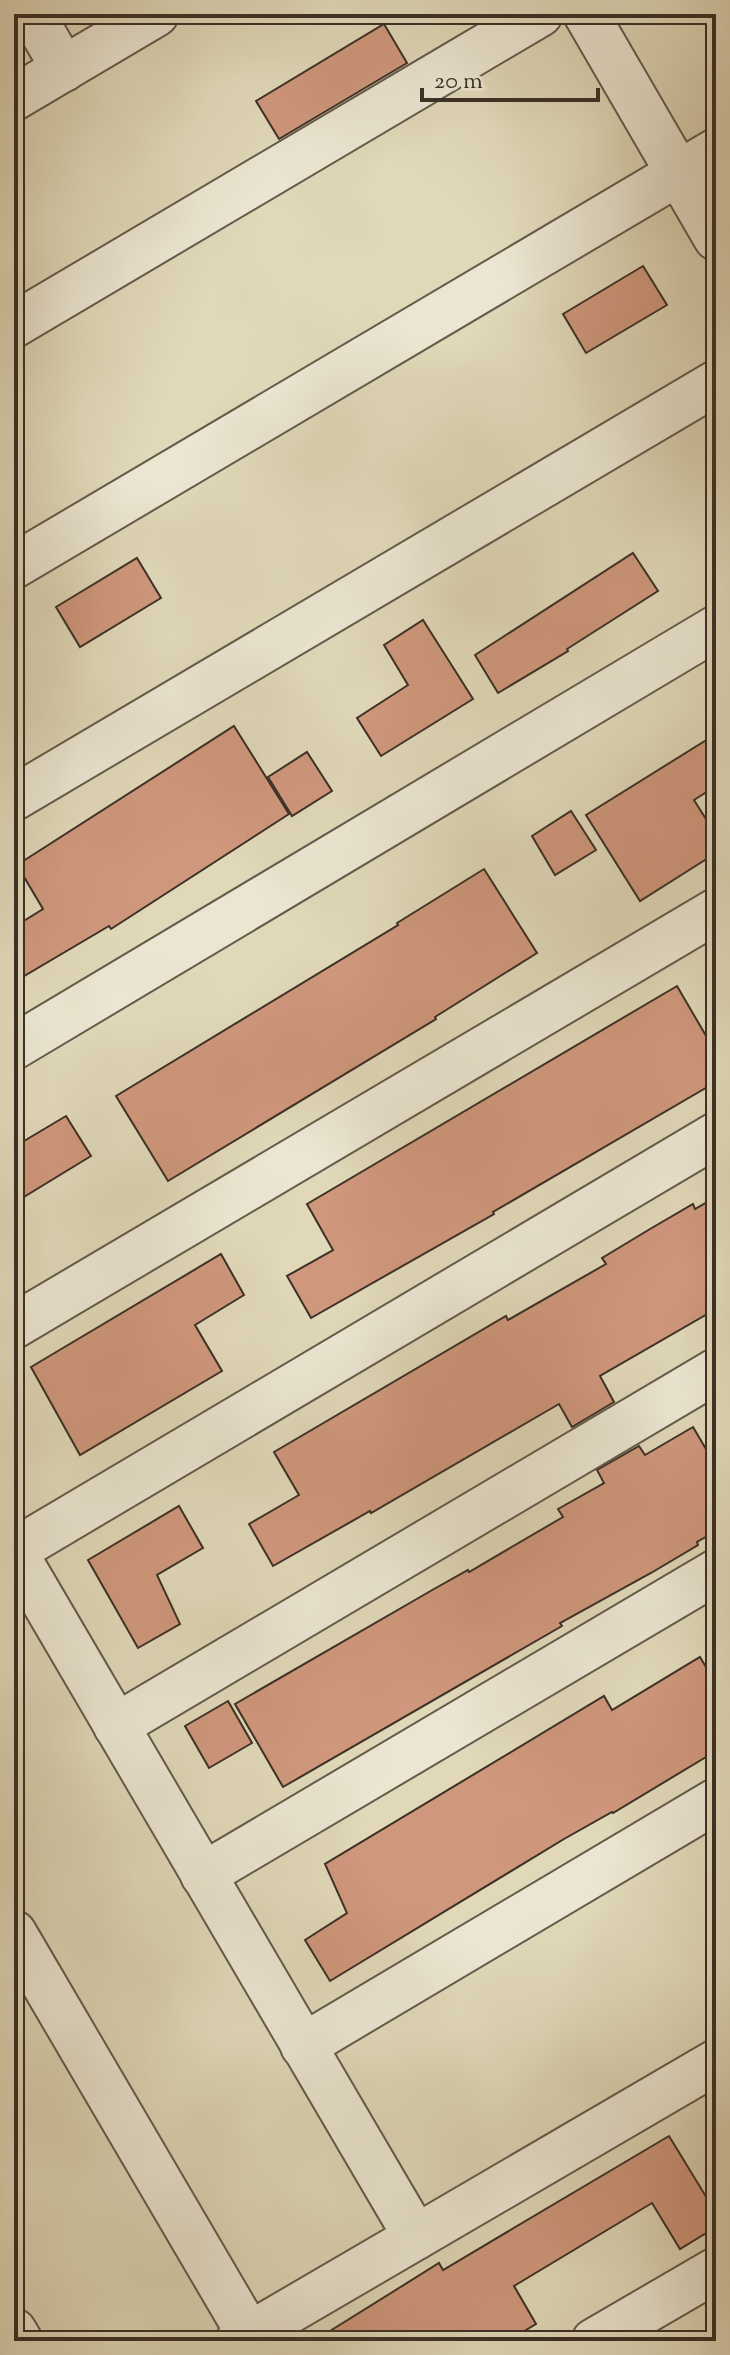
<svg xmlns="http://www.w3.org/2000/svg" width="730" height="2355" viewBox="0 0 730 2355" font-family="'Sorts Mill Goudy',serif">
<style>
.building{fill:#cf977c;stroke:#3b3026;stroke-width:2}
.lines{fill:none;stroke-linecap:round;stroke-linejoin:round}
.minor-casing{stroke:#645a4b;stroke-width:48}
.minor{stroke:#ebe6d2;stroke-width:44}
</style>
<rect width="100%" height="100%" fill="#e0d8b9"/>
<filter id="stains"><feTurbulence type="fractalNoise" baseFrequency=".0025" numOctaves="4"/><feColorMatrix values="0 0 0 0 .2 0 0 0 0 .09 0 0 0 0 .02 0 0 0 .5 -.17"/></filter>
<radialGradient id="worn" r=".72"><stop offset=".6" stop-color="#630" stop-opacity="0"/><stop offset="1" stop-color="#630" stop-opacity=".3"/></radialGradient>
<g class="building">
<path d="M384 24 407 63 279 139 256 101Z"/>
<path d="M643 266 667 305 586 353 563 314Z"/>
<path d="M633 553 658 591 567 649 568 651 498 693 475 655Z"/>
<path d="M137 558 161 598 80 647 56 607Z"/>
<path d="M423 620 473 699 381 756 357 718 408 685 384 645Z"/>
<path d="M234 726 289 814 111 929 109 926 14 982V927L43 909 17 865Z"/>
<path d="M716 734V786L694 800 716 835V853L640 901 586 815Z"/>
<path d="M307 752 332 791 292 816 268 777Z"/>
<path d="M571 811 596 850 555 875 532 836Z"/>
<path d="M484 869 537 953 435 1017 436 1019 168 1181 116 1096 398 925 397 923Z"/>
<path d="M677 986 716 1053V1082L493 1212 494 1214 311 1318 287 1276 333 1250 307 1204Z"/>
<path d="M66 1116 91 1156 14 1203V1147Z"/>
<path d="M716 1197V1309L600 1376 614 1402 572 1427 559 1404 371 1513 370 1511 273 1566 249 1524 299 1495 274 1452 506 1316 508 1320 606 1264 602 1258 650 1229 693 1204 695 1209Z"/>
<path d="M221 1254 244 1295 195 1325 222 1371 80 1455 31 1367Z"/>
<path d="M693 1427 716 1466V1531L697 1542 698 1545 651 1573 560 1623 562 1626 283 1787 235 1704 434 1589 468 1570 469 1572 563 1517 558 1509 604 1483 597 1470 639 1446 645 1455Z"/>
<path d="M179 1506 203 1548 157 1575 180 1624 138 1648 88 1560Z"/>
<path d="M700 1657 716 1684V1751L613 1813 612 1812 564 1839 330 1981 305 1940 347 1913 325 1864 604 1696 612 1710Z"/>
<path d="M228 1701 252 1743 209 1768 185 1726Z"/>
<path d="M669 2136 716 2213V2227L680 2249 652 2203 514 2286 536 2324 508 2341H314L439 2263 443 2270Z"/>
</g>
<g class="lines">
<defs>
<g id="minor">
<path d="M32 14 64 69"/>
<path d="M586 14 716 238"/>
<path d="M14 98 156 14"/>
<path d="M14 325 540 14"/>
<path d="M14 566 716 151"/>
<path d="M14 798 716 383"/>
<path d="M14 1047 716 628"/>
<path d="M14 1326 716 911"/>
<path d="M14 1551 716 1135"/>
<path d="M14 1551 416 2237"/>
<path d="M116 1726 716 1371"/>
<path d="M203 1875 716 1572"/>
<path d="M14 1933 249 2334"/>
<path d="M303 2046 716 1801"/>
<path d="M14 2331 20 2341"/>
<path d="M238 2341 716 2062"/>
<path d="M594 2341 716 2270"/>
</g>
</defs>
<use href="#minor" class="minor-casing"/>
<use href="#minor" class="minor"/>
</g>
<rect width="730" height="2355" fill="none" stroke="#e0d8b9" stroke-width="48"/>
<rect x="16" y="16" width="698" height="2323" fill="none" stroke="#3b3026" stroke-width="4"/>
<rect x="24" y="24" width="682" height="2307" fill="none" stroke="#3b3026" stroke-width="2"/>
<path d="M422 88v12h176v-12" fill="none" stroke="#3b3026" stroke-width="4"/>
<text x="434" y="88" font-size="24" fill="#3b3026" stroke="#ebe6d2" stroke-width="6" paint-order="stroke">20 m</text>
<rect width="100%" height="100%" filter="url(#stains)"/>
<rect width="100%" height="100%" fill="url(#worn)"/>
</svg>
